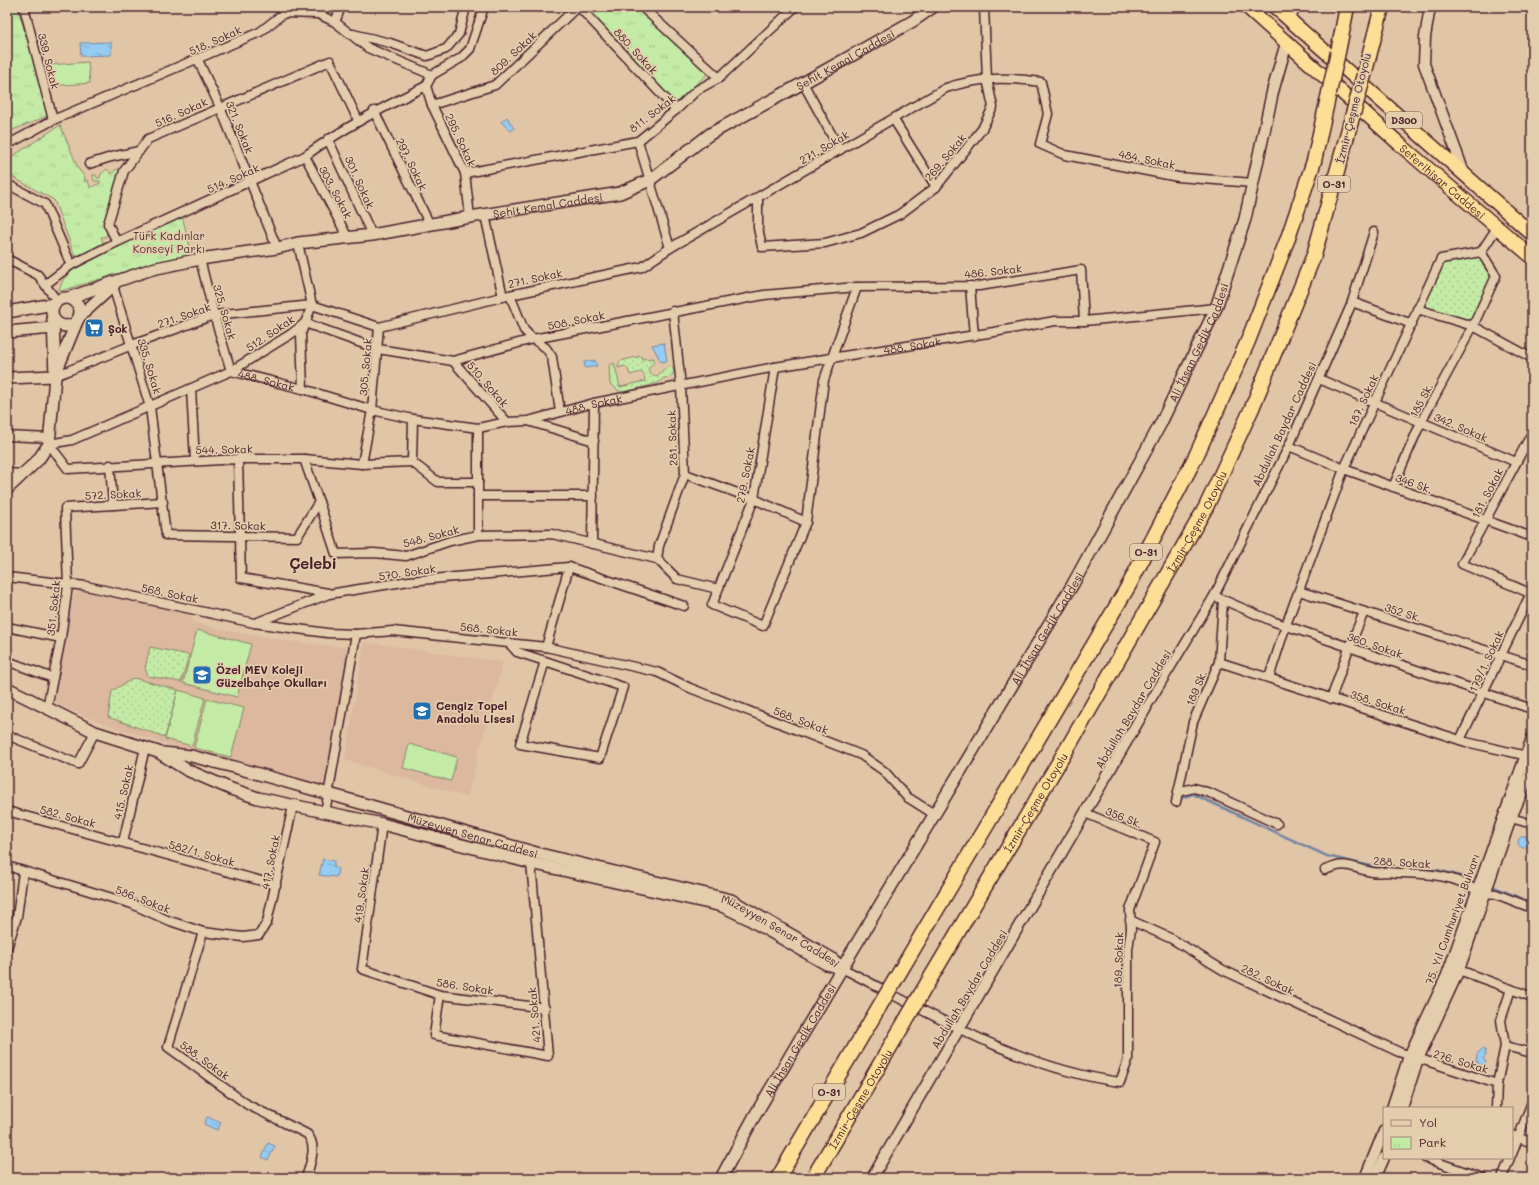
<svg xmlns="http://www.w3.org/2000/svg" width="1539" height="1185" viewBox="0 0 1539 1185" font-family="Mali,sans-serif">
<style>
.built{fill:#dcb89f}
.grass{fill:url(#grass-dots);stroke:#878568}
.park{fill:url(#park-tufts);stroke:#878568}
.pitch{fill:#c4eba6;stroke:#878568}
.water{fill:url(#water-ripples);stroke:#7687a3}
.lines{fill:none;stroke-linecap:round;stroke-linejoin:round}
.stream{stroke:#7687a3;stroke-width:2.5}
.minor-casing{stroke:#4a1f2b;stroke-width:11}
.tertiary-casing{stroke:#4a1f2b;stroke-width:13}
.secondary-casing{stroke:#4a1f2b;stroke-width:14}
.trunk-casing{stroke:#4a1f2b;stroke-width:16}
.motorway-casing{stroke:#4a1f2b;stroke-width:17}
.minor{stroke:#e3cdac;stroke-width:8}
.tertiary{stroke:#e3cdac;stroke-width:10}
.secondary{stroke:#e3cdac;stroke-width:11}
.trunk{stroke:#fdde96;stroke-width:13}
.motorway{stroke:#fdde96;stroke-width:14}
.motorway-bridge-casing{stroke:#4a1f2b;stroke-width:17;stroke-linecap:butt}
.motorway-bridge{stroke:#fdde96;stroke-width:14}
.labels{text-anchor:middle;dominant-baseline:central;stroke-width:3.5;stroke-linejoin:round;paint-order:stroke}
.shield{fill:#e3cdac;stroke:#785352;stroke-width:1}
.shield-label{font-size:10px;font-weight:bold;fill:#4a1f2b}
.street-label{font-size:11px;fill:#4a1f2b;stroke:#e3cdac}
.park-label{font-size:11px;fill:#563337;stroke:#e3cdac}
.poi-label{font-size:11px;font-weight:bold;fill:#4a1f2b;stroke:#e3cdac;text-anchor:start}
.district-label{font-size:15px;font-weight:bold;fill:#4a1f2b;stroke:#e3cdac}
</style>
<defs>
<pattern id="grass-dots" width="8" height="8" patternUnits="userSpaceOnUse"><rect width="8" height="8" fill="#c4eba6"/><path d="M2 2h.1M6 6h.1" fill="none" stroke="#aac98f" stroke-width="1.8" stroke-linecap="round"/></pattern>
<pattern id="park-tufts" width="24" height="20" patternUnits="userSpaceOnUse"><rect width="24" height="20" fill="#c4eba6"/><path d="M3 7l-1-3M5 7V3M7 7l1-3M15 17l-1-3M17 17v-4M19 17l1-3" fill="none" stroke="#aac98f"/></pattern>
<pattern id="water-ripples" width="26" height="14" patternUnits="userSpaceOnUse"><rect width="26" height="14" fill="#94ccf3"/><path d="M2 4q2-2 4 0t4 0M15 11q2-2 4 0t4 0" fill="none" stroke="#81afd0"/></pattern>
</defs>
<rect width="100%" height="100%" fill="#e1c5a7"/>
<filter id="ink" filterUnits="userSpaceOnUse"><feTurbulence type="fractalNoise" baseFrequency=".025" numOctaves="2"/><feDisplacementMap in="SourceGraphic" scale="8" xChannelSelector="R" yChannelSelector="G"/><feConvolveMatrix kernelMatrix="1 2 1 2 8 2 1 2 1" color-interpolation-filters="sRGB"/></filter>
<g filter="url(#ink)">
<g class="built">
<path d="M81 587 176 609 191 616 192 622 223 630 294 642 351 648 326 789 186 751 89 718 53 702 73 596Z"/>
<path d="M364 642 503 662 467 797 345 760Z"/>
</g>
<g class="grass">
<path d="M1481 252 1496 276 1473 326 1417 309 1441 259Z"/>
<path d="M641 356 642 359 654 358V362L648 369 651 375 657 376 664 369 672 366 674 372 671 377 664 378 658 383 622 393 610 384 609 365 614 363 620 387 645 381 644 375 641 372 630 375 628 369 625 366 618 368 620 361Z"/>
<path d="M150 647 189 655 181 682 148 676 145 668Z"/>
<path d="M134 678 178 690 165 737 108 717 112 691Z"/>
</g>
<g class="park">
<path d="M7 7H16L18 9 50 115 10 131 7 122Z"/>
<path d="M602 7H639L708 73 675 104 591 17Z"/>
<path d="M60 125 79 170 85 177 84 182 88 180 90 188 100 183V181H94L93 175H96L97 178H100L101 174 107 169 111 174 117 169 123 173 108 232 105 237H101L103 243 101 247 85 255 82 254 75 256 54 200 7 174V160Z"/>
<path d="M182 216 192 255 146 265 61 291 59 290 63 280 73 270 142 234Z"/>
</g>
<g class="pitch">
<path d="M88 62 90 83 50 86 49 65Z"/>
<path d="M197 630 251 644 237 697 183 683Z"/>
<path d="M178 690 205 698 192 746 165 739Z"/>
<path d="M207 699 244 708 231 757 194 748Z"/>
<path d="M409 744 457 757 451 781 403 768Z"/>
</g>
<g class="water">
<path d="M111 42V55L81 56 80 43Z"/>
<path d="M507 117 514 129 511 131 501 122Z"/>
<path d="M664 343 667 361 661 362 652 345Z"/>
<path d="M595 360 597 366 585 368 584 362Z"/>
<circle cx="1524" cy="842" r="6"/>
<path d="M323 859 334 861V867L338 869 336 877 319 875Z"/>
<path d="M1482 1049 1485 1050 1486 1056 1483 1058 1486 1063 1483 1066 1476 1062 1477 1054Z"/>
<path d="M207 1117 221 1123 217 1130 204 1124Z"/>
<path d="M268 1143 275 1146 268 1160 262 1157Z"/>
</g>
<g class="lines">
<g class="stream">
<path d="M1181 798 1193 794 1327 856 1384 869"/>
<path d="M1419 870H1437L1465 877"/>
<path d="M1494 887 1532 903"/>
</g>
<defs>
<g id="minor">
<path d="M24 7 53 120"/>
<path d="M579 7 676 110"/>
<path d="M642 7 719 78"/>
<path d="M1292 21 1294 7"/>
<path d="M335 22 341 7"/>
<path d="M353 34 390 43 427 56 446 49 459 34 466 7"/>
<path d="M198 60 220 107 277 248"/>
<path d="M432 75 426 86 432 105 465 173 470 217"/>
<path d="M432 75 461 58 470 49 484 7"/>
<path d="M803 83 840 150"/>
<path d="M432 105 495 85 577 7"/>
<path d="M374 111 430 225"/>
<path d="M894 120 936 187"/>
<path d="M328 139 372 235"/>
<path d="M638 141 670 248"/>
<path d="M7 145 53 120 260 32 284 13 318 14 335 22 368 48 432 75"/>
<path d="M305 156 348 238"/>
<path d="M89 164 111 157 139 151"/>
<path d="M465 173 638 141 676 110 697 90 719 78 795 7"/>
<path d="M7 184 45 204 71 265"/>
<path d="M758 197V228L762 247 825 243 861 233 900 214 936 187 982 129 993 107 987 79 984 7"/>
<path d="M485 215 503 297"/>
<path d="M117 242 108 224 124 171 148 139 330 61 358 120"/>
<path d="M1481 252 1498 226"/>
<path d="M7 259 38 275 57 301"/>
<path d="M200 259 214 315 231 371 291 334 305 323 312 305 298 243"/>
<path d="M46 284 71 265 117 242 305 156C343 128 384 107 426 86"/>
<path d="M113 286 150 407 166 535 297 537 319 502 304 459"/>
<path d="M970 286 974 336"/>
<path d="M510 295 524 330 533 339 546 348 552 357 560 412"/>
<path d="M1352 302 1412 324"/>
<path d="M1417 309 1473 326 1532 358"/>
<path d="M453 361 507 422"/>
<path d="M775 367 754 499 712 605 763 626 806 522 824 380 857 287"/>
<path d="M55 376 132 345 214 315 312 305 379 327 510 295 642 267 670 248 946 88C979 77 1008 77 1041 82L1048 114 1040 144 1065 155 1178 177 1253 183"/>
<path d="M1319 379 1516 462"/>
<path d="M191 389 195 460"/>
<path d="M303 389 301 334 305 323 378 349 453 361 533 339 764 295 857 287 979 286 1081 270 1084 321"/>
<path d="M528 421 594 441"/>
<path d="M1532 433 1462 564 1532 594"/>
<path d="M7 436 50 438"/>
<path d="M1289 446 1344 469 1532 537"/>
<path d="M238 459 241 578 328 593"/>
<path id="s1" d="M412 462 362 464 304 459H238L68 469 49 444 72 440 231 371 303 389 372 410 413 419 478 428 507 422 528 421 594 403 775 367 994 332 1055 321H1084L1216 308"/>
<path d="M412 462 438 482H478"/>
<path d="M412 462 413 419"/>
<path d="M362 464 372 410 379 327"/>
<path d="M110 465 113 505"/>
<path d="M7 473 23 474"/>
<path d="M685 474 754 499 806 522"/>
<path d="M1393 487 1421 422 1473 326 1496 276 1481 252"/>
<path d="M478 496H593"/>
<path d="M319 502 336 554 374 553 406 556 450 541 478 535V428"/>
<path d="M478 535 552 534 657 559 677 579 718 589"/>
<path d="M592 544 594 403"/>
<path d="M657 559 659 546 685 474 681 386 673 311"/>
<path d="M7 577 86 586 254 623 327 633 356 634 393 631 546 647 657 672 690 688 861 755 884 771 907 797 934 814"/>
<path d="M1299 591 1532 665"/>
<path d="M1214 596 1272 621 1532 709"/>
<path d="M255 623 329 594 409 581 569 567 684 606"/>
<path d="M7 627 61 638"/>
<path d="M508 642 517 652 545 661 520 744 600 758 623 687 545 661"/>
<path d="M546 647 569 567"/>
<path d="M7 661 53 678"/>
<path d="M1219 662 1466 742 1532 757"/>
<path d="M1269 678 1286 625 1344 469 1441 259 1481 252"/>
<path d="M1331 699 1349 648 1364 612"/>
<path d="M47 708 61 638 68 585 65 508 163 502"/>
<path d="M1146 708 1214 596 1289 446 1351 305 1374 232"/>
<path d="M7 735 78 764 95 732"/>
<path d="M1460 740 1532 591"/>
<path d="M1178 792 1194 788 1210 793 1277 824"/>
<path d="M1176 802 1193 722 1219 662 1223 601"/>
<path d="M7 811 276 885"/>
<path d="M325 813 356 634"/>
<path d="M1511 818 1532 824"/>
<path d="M382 824 362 969 440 995 545 1008"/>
<path d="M123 842 145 748"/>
<path d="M7 866 132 904 167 920 203 932 243 937 259 935 267 922 293 806"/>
<path d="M1325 870C1349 860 1349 868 1372 872 1377 873 1382 872 1387 872 1419 875 1447 871 1476 890"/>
<path d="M1485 893 1496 894 1532 908"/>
<path d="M1130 920 1172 939 1223 970 1399 1052 1497 1084"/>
<path d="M203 932 168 1047 248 1105 307 1134C318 1146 310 1164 306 1178"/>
<path d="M7 948 17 917 23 872"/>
<path d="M842 968C931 1014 1019 1068 1120 1082L1128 1060V949L1131 929 1130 910 1155 842 1085 813"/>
<path d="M1459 970 1532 997"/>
<path d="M440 995 434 1035 548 1056 531 863"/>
<path d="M1505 1046 1532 1053"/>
<path d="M1496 1108 1497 1084 1505 1046 1501 1020 1511 989"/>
<path d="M1512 1135 1532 1143"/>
<path d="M1512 1154 1532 1102"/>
<path d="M1425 1158 1483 1178"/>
<path d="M1502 1178 1510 1158"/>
</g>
<g id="tertiary">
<path d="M1430 7 1425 37 1424 64 1465 175"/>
<path d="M1392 1108 1409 1056 1447 975 1532 738"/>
<path d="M1402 1108 1418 1059 1459 970 1511 818 1532 769"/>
<path d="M872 1178 1146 708"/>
<path d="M1365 1178 1384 1131"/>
<path d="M1375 1178 1384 1158"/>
</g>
<g id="secondary">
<circle cx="66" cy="312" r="14"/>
<path id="s2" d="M68 298 152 269 200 259 277 248 298 243 372 235 470 217 620 193 650 180 710 134 803 83 913 21 933 7"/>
<path d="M7 312 54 304"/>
<path d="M79 317 114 285"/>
<path d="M7 332 53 328"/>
<path d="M57 370 77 321"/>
<path d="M7 378 55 376"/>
<path d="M7 489 38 460 49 444 55 376 53 318"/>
<path d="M7 688 95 732 158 752 187 770 231 789 258 798 382 824 531 863 722 906 747 918 826 964 842 968"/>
<path id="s3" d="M163 753 191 756 234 767 540 854 731 900 831 958 841 967"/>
<path id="s4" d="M721 1178 754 1117 842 968 1073 584 1161 423 1216 308 1245 219 1273 90 1287 41"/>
</g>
<g id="trunk">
<path id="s5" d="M1247 7 1404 148 1532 257"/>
<path d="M1275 7 1532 234"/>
</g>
<g id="motorway">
<path d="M1338 52 1347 7"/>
<path d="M1364 75 1382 7"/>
<path d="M895 980 1129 585 1196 456 1248 341 1288 238 1314 161 1329 93"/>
<path id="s6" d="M921 994 1071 742 1206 507 1252 408 1314 255 1353 114"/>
<path d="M778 1178 879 1007"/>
<path id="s7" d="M813 1178 906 1020"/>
</g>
</defs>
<use href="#minor" class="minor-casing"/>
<use href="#tertiary" class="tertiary-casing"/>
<use href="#secondary" class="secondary-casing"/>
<use href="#trunk" class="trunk-casing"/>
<use href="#motorway" class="motorway-casing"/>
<use href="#minor" class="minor"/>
<use href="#tertiary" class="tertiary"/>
<use href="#secondary" class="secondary"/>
<use href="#trunk" class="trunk"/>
<use href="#motorway" class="motorway"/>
<defs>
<g id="motorway-bridge">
<path d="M1329 93 1338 52"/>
<path d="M1353 114 1364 75"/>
<path d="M879 1007 895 980"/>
<path d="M906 1020 921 994"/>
</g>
</defs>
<use href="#motorway-bridge" class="motorway-bridge-casing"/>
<use href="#motorway-bridge" class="motorway-bridge"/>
</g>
</g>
<defs>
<symbol id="supermarket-square" viewBox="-11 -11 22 22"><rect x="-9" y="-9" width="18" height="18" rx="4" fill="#1f6fb2" stroke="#e3cdac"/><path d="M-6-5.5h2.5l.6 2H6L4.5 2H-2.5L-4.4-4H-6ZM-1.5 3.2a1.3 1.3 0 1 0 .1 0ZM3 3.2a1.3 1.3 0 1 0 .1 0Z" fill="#fff"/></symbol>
<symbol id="school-square" viewBox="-11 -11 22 22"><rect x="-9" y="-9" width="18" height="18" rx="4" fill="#1f6fb2" stroke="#e3cdac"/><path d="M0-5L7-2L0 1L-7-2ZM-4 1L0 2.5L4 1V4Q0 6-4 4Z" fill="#fff"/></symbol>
</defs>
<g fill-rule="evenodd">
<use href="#supermarket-square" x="83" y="317" width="22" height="22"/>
<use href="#school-square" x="191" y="664" width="22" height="22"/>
<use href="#school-square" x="411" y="700" width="22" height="22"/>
</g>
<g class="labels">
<g class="shield">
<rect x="1386" y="112" width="36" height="16" rx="3"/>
<rect x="1318" y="176" width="32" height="16" rx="3"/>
<rect x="1130" y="544" width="32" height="16" rx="3"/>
<rect x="813" y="1084" width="32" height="16" rx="3"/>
</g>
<g class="shield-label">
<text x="1404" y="120">D300</text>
<text x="1334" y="184">O-31</text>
<text x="1146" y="552">O-31</text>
<text x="829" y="1092">O-31</text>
</g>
<g class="street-label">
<text transform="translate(215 40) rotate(-24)">518. Sokak</text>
<text transform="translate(636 51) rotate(47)">880. Sokak</text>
<text transform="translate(513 53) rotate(-43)">809. Sokak</text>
<text stroke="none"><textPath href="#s2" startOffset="826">Şehit Kemal Caddesi</textPath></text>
<text transform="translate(49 61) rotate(76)">339. Sokak</text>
<text transform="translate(1353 108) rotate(-76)">İzmir-Çeşme Otoyolu</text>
<text transform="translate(181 112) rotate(-24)">516. Sokak</text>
<text transform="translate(652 113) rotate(-37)">811. Sokak</text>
<text transform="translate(240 127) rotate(68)">321. Sokak</text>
<text transform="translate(461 140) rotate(65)">295. Sokak</text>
<text transform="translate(824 147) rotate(-30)">271. Sokak</text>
<text transform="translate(945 157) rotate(-50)">269. Sokak</text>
<text transform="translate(1147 159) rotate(12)">484. Sokak</text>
<text transform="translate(412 164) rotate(64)">297. Sokak</text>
<text transform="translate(233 178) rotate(-24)">514. Sokak</text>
<text stroke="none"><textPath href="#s5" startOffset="262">Seferihisar Caddesi</textPath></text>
<text transform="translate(360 182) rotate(66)">301. Sokak</text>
<text transform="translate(336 192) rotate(62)">303. Sokak</text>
<text stroke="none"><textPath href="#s2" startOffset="490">Şehit Kemal Caddesi</textPath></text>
<text transform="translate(993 271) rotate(-6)">486. Sokak</text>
<text transform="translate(535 278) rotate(-12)">271. Sokak</text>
<text transform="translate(225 312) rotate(74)">325. Sokak</text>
<text transform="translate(184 315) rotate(-19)">271. Sokak</text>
<text transform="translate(576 320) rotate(-11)">508. Sokak</text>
<text transform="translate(270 333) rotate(-34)">512. Sokak</text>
<text stroke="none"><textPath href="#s4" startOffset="963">Ali İhsan Gedik Caddesi</textPath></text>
<text stroke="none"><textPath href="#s1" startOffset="1269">488. Sokak</textPath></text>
<text transform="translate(150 366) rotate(73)">335. Sokak</text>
<text transform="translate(365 367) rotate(-85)">305. Sokak</text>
<text stroke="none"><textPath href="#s1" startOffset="609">488. Sokak</textPath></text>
<text transform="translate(488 384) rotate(49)">510. Sokak</text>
<text transform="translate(1363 400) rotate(-65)">187. Sokak</text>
<text transform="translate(1421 400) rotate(-62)">185 Sk.</text>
<text stroke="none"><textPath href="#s1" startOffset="945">488. Sokak</textPath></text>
<text transform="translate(1284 424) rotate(-65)">Abdullah Baydar Caddesi</text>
<text transform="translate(1461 427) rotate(23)">342. Sokak</text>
<text transform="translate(672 438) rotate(-92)">281. Sokak</text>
<text transform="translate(224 449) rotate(-1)">544. Sokak</text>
<text transform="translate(745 475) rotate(-79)">279. Sokak</text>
<text transform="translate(1414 483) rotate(20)">346 Sk.</text>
<text transform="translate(1487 493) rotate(-62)">181. Sokak</text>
<text transform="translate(113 494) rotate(-3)">572. Sokak</text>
<text stroke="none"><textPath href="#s6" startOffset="547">İzmir-Çeşme Otoyolu</textPath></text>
<text transform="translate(238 525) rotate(1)">317. Sokak</text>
<text transform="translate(431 536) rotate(-15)">548. Sokak</text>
<text transform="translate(407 572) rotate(-8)">570. Sokak</text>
<text transform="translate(170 593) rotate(12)">568. Sokak</text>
<text transform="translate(53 608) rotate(-84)">351. Sokak</text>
<text transform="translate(1403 612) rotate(18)">352 Sk.</text>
<text stroke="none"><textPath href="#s4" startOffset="639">Ali İhsan Gedik Caddesi</textPath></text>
<text transform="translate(489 629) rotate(6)">568. Sokak</text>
<text transform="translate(1375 645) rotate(19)">360. Sokak</text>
<text transform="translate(1486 661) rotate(-65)">179/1. Sokak</text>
<text transform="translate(1196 688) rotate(-67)">189 Sk.</text>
<text transform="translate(1378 702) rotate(18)">358. Sokak</text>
<text transform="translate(1133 709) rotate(-59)">Abdullah Baydar Caddesi</text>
<text transform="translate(801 720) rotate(21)">568. Sokak</text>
<text transform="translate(123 792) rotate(-77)">415. Sokak</text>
<text stroke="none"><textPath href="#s6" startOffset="223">İzmir-Çeşme Otoyolu</textPath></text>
<text transform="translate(68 816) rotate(15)">582. Sokak</text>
<text transform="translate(1124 817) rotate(22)">356 Sk.</text>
<text stroke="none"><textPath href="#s3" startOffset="321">Müzeyyen Senar Caddesi</textPath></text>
<text transform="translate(202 853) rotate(16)">582/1. Sokak</text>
<text transform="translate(270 862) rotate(-78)">417. Sokak</text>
<text transform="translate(1402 862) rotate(4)">288. Sokak</text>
<text transform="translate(361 895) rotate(-82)">419. Sokak</text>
<text transform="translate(143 899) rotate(21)">586. Sokak</text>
<text transform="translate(1452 919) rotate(-70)">75. Yıl Cumhuriyet Bulvarı</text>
<text stroke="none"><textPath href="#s3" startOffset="645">Müzeyyen Senar Caddesi</textPath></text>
<text transform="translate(1118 960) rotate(-88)">189. Sokak</text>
<text transform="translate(1268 979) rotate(25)">282. Sokak</text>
<text transform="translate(465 986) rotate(9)">586. Sokak</text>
<text transform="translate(969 989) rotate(-59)">Abdullah Baydar Caddesi</text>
<text transform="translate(534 1015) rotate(-95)">421. Sokak</text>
<text stroke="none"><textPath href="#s4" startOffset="159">Ali İhsan Gedik Caddesi</textPath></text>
<text transform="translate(205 1060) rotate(36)">588. Sokak</text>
<text transform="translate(1461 1061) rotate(17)">276. Sokak</text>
<text stroke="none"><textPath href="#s7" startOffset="92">İzmir-Çeşme Otoyolu</textPath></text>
</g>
<g class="park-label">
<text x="169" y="235">Türk Kadınlar<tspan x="169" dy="13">Konseyi Parkı</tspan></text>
</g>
<g class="poi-label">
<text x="108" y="328">Şok</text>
<text x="216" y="669">Özel MEV Koleji<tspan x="216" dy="13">Güzelbahçe Okulları</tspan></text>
<text x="436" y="705">Cengiz Topel<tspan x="436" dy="13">Anadolu Lisesi</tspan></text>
</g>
<g class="district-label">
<text x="313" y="563">Çelebi</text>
</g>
</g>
<rect width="1539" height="1185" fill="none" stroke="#e3cdac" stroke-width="24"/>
<rect x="12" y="12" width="1515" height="1161" fill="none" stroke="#4a1f2b" stroke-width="1.5" filter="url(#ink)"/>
<rect x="1383" y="1107" width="130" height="52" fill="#e3cdac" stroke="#a68778"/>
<rect x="1391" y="1120" width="20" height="6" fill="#e3cdac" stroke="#a68778"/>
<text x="1419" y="1127" font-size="12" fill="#4a1f2b">Yol</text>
<rect x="1391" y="1137" width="20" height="12" fill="url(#park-tufts)" stroke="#a68778"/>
<text x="1419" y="1147" font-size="12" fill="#4a1f2b">Park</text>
</svg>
